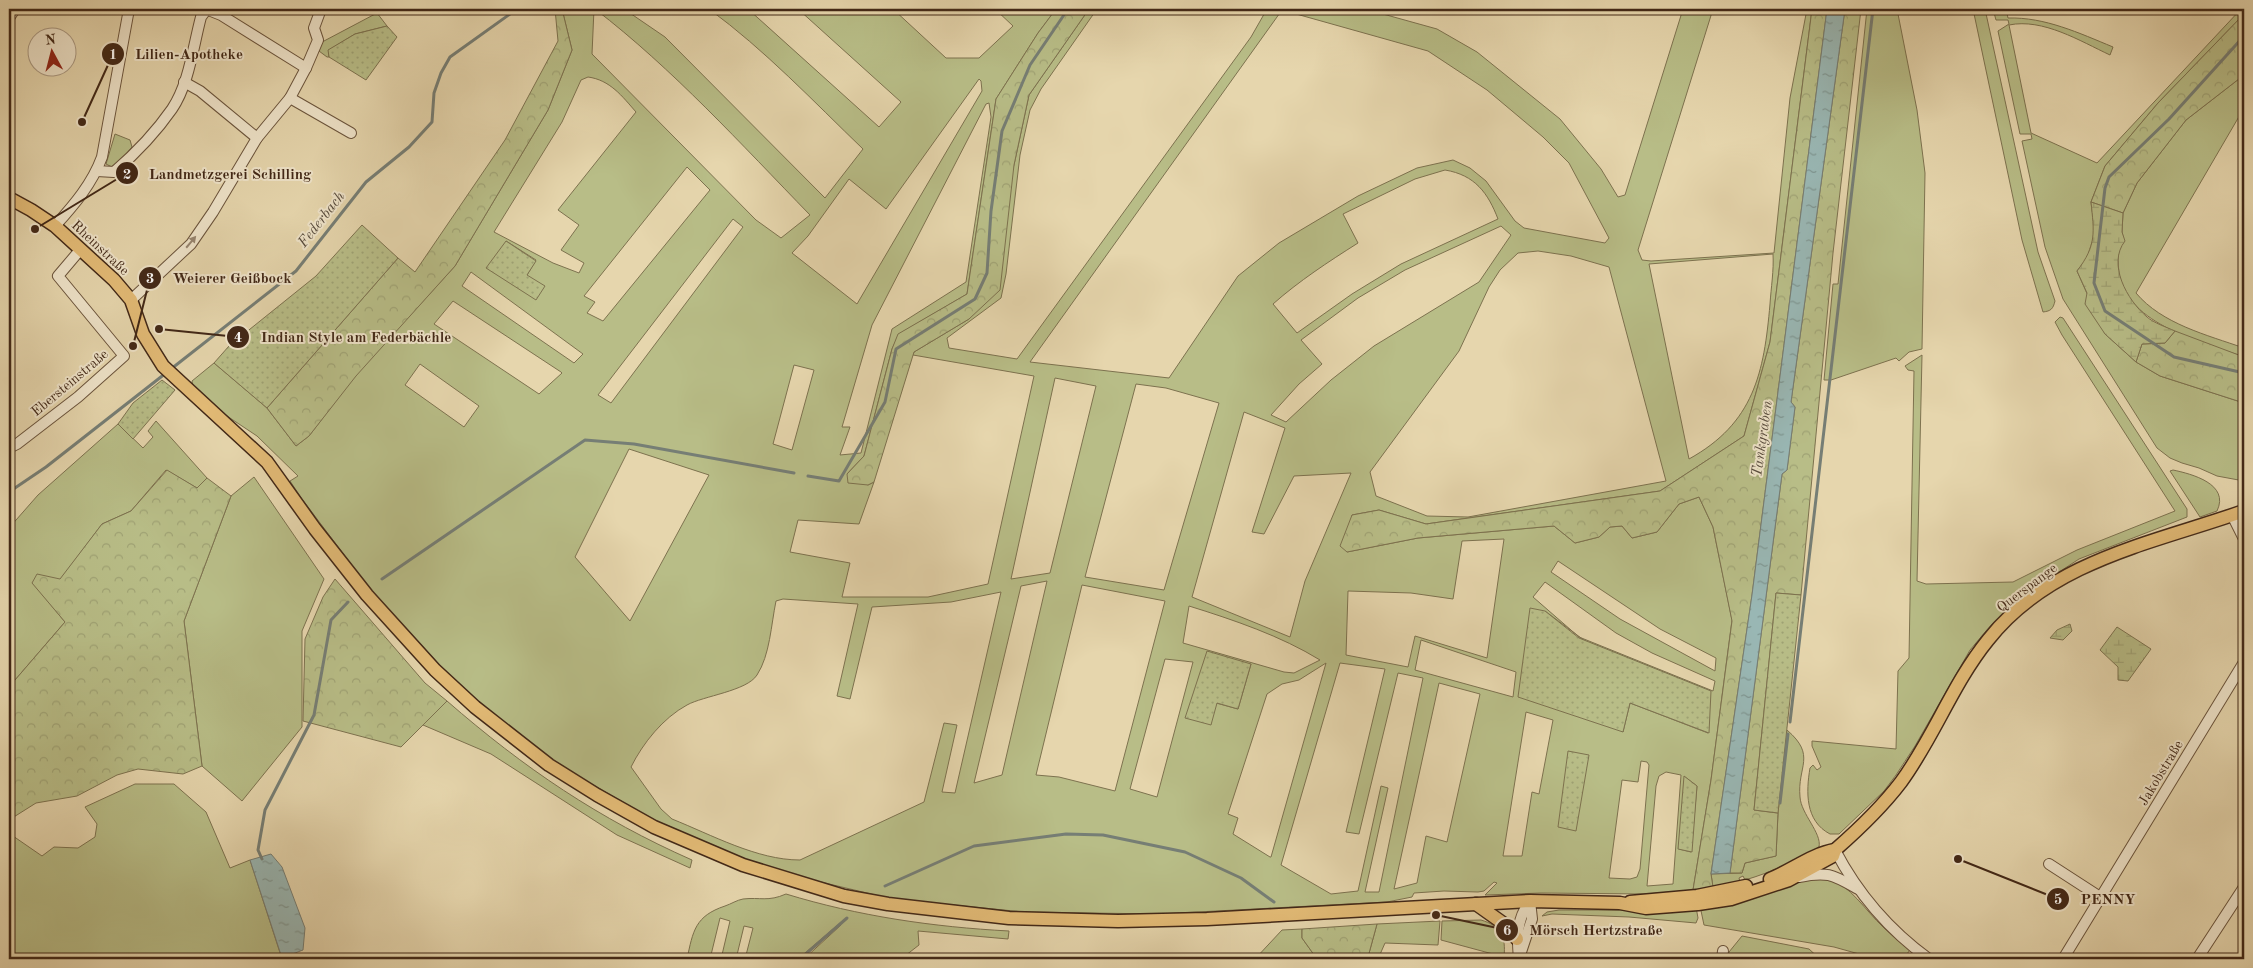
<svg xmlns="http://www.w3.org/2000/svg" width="2253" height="968" viewBox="0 0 2253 968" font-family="'Old Standard TT',serif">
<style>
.grass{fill:#b8bd87;stroke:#7d724f;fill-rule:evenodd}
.forest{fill:url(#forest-crowns);stroke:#7d724f}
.wetland{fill:url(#wetland-marsh);stroke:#7d724f}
.garden{fill:url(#garden-dots);stroke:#7d724f}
.water{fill:url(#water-ripples);stroke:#767e75}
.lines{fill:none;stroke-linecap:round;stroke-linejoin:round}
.stream{stroke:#767e75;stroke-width:3}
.minor-casing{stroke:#6b543c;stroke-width:12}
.major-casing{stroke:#422817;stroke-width:15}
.minor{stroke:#efe4ca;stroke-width:10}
.major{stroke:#e3bb76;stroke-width:12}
.oneway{fill:#988670}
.labels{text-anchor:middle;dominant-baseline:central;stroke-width:4;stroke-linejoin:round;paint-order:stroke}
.street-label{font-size:14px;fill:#422817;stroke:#efe4ca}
.water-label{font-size:15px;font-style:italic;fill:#584c3e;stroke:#efe4ca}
.leader{fill:none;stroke:#422817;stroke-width:2}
.callout-dot{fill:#422817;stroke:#efe4ca;stroke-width:2}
.mark-label{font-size:15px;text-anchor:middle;font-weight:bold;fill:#fff}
.callout-label{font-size:15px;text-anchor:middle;font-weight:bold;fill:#422817;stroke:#efe4ca;stroke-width:4;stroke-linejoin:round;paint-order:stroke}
</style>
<defs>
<pattern id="forest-crowns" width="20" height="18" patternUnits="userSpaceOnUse" patternTransform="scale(1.25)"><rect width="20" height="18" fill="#b8bd87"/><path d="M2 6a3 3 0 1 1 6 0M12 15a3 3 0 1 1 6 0" fill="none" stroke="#9fa274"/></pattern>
<pattern id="wetland-marsh" width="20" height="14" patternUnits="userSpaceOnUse" patternTransform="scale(1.25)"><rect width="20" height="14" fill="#b8bd87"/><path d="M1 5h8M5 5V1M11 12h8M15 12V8" fill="none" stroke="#9fa274"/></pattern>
<pattern id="garden-dots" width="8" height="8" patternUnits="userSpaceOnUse" patternTransform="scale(1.25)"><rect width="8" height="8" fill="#b8bd87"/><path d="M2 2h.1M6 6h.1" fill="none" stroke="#9fa274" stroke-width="1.8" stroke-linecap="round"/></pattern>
<pattern id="water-ripples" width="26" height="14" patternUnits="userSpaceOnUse" patternTransform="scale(1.25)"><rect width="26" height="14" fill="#99b7b4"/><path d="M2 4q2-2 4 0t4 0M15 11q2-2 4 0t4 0" fill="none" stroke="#7e9591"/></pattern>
</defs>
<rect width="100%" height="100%" fill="#e6d6ad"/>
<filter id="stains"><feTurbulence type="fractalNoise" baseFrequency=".004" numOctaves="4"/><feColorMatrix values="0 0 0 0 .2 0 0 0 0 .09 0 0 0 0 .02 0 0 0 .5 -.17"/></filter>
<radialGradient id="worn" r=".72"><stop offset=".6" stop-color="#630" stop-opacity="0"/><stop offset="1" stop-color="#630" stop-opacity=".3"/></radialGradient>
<g class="grass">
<path d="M562 9H594L592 54 756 220 781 238 810 215C741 144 673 69 595 9H624L665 37 825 198 863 149C813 101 765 50 709 9H748L879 127 901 102 798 9H893L946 58H979L1013 26 995 9H1056L1038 33 996 99 967 294 899 334 892 349 864 456 847 474 868 485 874 482 859 524 798 520 790 552 850 563 842 597H928L988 584 1034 376 913 355 914 352 969 319 1014 165 1029 95 1089 9H1097L1041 89 1030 110 1020 155 1006 274 1001 298 947 338 949 348 1017 359 1251 37 1267 9H1365L1437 29 1477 52 1560 119 1601 169 1618 197 1625 195 1683 9H1713L1638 250 1642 260 1651 261 1774 253 1790 98 1807 9H1812L1770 342 1744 436 1660 491 1426 524 1379 510 1352 515 1347 552 1418 538 1554 526 1575 543 1599 537 1610 527 1622 526 1632 538 1657 532 1679 504 1699 497 1713 527 1732 620 1711 780 1693 890 1646 894 1541 893 1485 895 1497 883 1494 882 1484 891 1478 892 1444 891 1414 893 1412 897 1387 902 1159 914 1024 912 892 899 779 872 723 852 661 824 548 759 458 685 369 588 302 499 290 481 298 476 257 436 227 416 193 386 192 381 214 363 267 408 296 446 309 436 355 376 455 266 548 110 572 50ZM1282 10 1428 51 1487 90 1543 137 1569 163 1609 238 1605 243 1524 228 1515 221 1486 181 1470 168 1453 160 1417 168 1358 196 1279 243 1238 276 1169 378 1030 362ZM588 77C610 80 622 96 636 112L558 210 579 225 561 250 584 263 579 273 553 263 494 232 562 122 581 80ZM979 79 981 81 982 91 857 304 792 253 808 236 849 179 886 209ZM989 103 991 117 966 282 892 329 861 453 840 455 850 427H842L872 325 986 104ZM687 167 710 190 603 321 587 313 595 302 584 296ZM1445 170C1475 175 1488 193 1498 219L1401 264 1352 294 1297 333 1273 304C1299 281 1328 262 1358 243L1343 214 1415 179ZM733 219 743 227 611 403 598 395ZM1501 226 1511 235 1479 282 1374 346 1331 380 1286 422 1271 415 1299 384 1322 364 1301 340 1358 298 1405 270ZM506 241 536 260 527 275ZM1538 251 1571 256 1609 267 1666 481 1468 517 1427 516 1376 496 1370 472 1459 351 1489 287 1500 270 1518 253ZM1773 254C1774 270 1771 288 1770 304 1764 373 1754 423 1689 459L1649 264ZM471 272 583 354 574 363 462 286ZM453 301 561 372 562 373 539 394 434 324ZM420 364 479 406 464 427 405 385ZM794 365 814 370 792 450 773 444ZM1055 378 1096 386 1050 573 1011 579ZM1136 384 1166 388 1219 403 1164 590 1085 577ZM1244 412 1285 428 1252 532 1264 534 1294 476 1351 473 1305 581 1290 637 1192 597ZM629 449 709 475 630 621 575 557ZM1504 539 1487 658 1415 636 1408 667 1346 655 1348 591 1411 593 1453 599 1462 541ZM1558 561 1660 629 1716 658 1715 671 1620 619 1551 572ZM1047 581 1002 775 974 783 1021 586ZM1545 582 1616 633 1652 653 1715 681 1713 691 1579 637 1533 597ZM1082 585 1165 601 1115 791 1059 777 1036 775ZM1001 592 955 793 942 792 957 725 944 723 924 802 800 860C757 860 712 835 672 819L661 809 631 767C643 743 663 718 687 705 703 696 747 691 757 675 770 655 771 625 776 601L783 599 858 604 837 696 850 699 872 607 951 602ZM1189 606C1234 620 1281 636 1320 660L1294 673 1284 672 1183 643ZM1545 611 1708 733 1630 703 1623 732ZM1421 640 1516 672 1513 697 1415 670ZM1165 659 1193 662 1157 797 1130 789ZM1326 663 1271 857H1270L1233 834 1238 818 1228 814 1267 694 1282 684 1299 680ZM1340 663 1385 669 1346 832 1359 834 1398 673 1423 678 1379 892H1365L1388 788 1381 786 1358 891 1331 894 1281 865ZM1251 664 1238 709 1216 703ZM1439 683 1480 694 1447 842 1426 836 1417 883 1394 889ZM1526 712 1553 720 1539 794 1532 792 1522 856H1503ZM1641 761 1647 762 1649 765 1640 869 1637 877 1630 879 1609 878 1622 780 1638 782ZM1666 772 1681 775 1673 884 1647 886 1656 786 1659 776ZM1685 777 1697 786 1691 852 1679 849Z"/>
<path d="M1867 9H1897L1917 110 1925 173 1922 349 1909 352 1899 361 1896 358 1831 380H1824L1833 284H1838Z"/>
<path d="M1973 9H1985L2038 252 2055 301C2053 309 2051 311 2043 312L2022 240Z"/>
<path d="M1993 9H2006L2008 18C2045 17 2079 33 2113 47L2110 55C2080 41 2043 18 2009 25L2031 133 2097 163 2241 9H2244V14L2158 103 2105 166 2091 202 2095 233 2087 258 2077 271 2105 334 2136 362 2160 376 2244 403V481L2217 476 2199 468 2182 463 2170 458 2157 448 2063 299 2045 247 2022 141 2032 139 2031 134H2020L1998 31 2009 24 2008 20H1996Z"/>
<path d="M377 13 387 26 355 34 329 50V57H327L319 51 320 44 324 41Z"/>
<path d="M2244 75V108L2136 293C2162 324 2207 335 2244 348V357C2203 342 2127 325 2119 273 2118 260 2116 252 2124 241L2122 232 2123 213 2137 183 2186 120Z"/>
<path d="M115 134 130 140 132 147 114 168 106 164Z"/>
<path d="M2060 317 2063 318 2187 509V517L2079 559 2027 593 1991 625 1970 650 1915 746 1896 775 1884 791 1839 834H1830C1805 821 1806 792 1810 768L1813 765 1817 770 1821 767 1812 746V741L1896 749 1898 671 1909 658 1914 371 1908 370 1905 366 1922 355 1917 581 1926 584 2013 582 2077 550 2175 511 2062 335 2055 322Z"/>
<path d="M156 421 207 478 197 488 166 470 131 511 102 524 60 580 33 583 65 622 9 687V528L38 495 118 424 143 448 153 437 148 431Z"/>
<path d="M2173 470C2192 474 2230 484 2217 511L2200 517 2170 471Z"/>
<path d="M254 477 324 579 302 631V727L242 801 202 766 184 621 231 496Z"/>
<path d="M447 701C524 768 599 819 692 860L690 868 617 835 491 754 423 725Z"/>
<path d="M1787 730C1817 756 1797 766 1800 797 1801 814 1822 833 1819 847 1796 861 1772 872 1745 880L1743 876 1739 878 1740 882 1713 887 1711 874 1742 873 1745 863 1776 856 1778 813Z"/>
<path d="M135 784H174L206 812 230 868 250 860 282 959H9V840L13 836 42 856 54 847 78 848 95 837 97 824 85 807Z"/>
<path d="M1827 877C1851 886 1865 910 1883 927 1891 935 1901 943 1910 950L1903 959H1877L1834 947 1704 925 1700 906 1811 879Z"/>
<path d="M786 894C858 916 933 927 1009 931L1008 939 918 931 919 945 901 959H804L841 925 840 923 798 959H745L753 928 744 926 736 959H721L730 921 720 918 710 959H687C693 931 695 916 725 906 731 904 737 900 743 899 760 897 768 902 786 894Z"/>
<path d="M1696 907 1698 918 1696 923 1629 917 1552 914 1542 916 1547 912 1559 910H1651Z"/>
<path d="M1481 920C1501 926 1506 936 1504 957L1441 940 1442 921Z"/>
<path d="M1440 921 1438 945 1385 943 1378 959 1368 957 1377 924Z"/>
<path d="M1302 929V938L1317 959H1255L1282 930Z"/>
<path d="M1742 936 1809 949 1820 959H1728L1729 952Z"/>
</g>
<g class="forest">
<path d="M555 9H562L572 50 548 110 455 266 356 376 309 436 296 446 267 408 398 258 415 272 505 140 558 41Z"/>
<path d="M1056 9H1089L1029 95 1014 165 1000 290 969 319 914 352 874 482 868 485 848 483 847 474 864 456 892 349 898 334 967 294 996 99 1038 33Z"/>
<path d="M1812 9H1827L1752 595 1711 874 1713 887 1693 890 1711 780 1732 621 1713 527 1699 497 1679 504 1657 532 1632 538 1622 526 1610 527 1599 537 1575 543 1554 526 1418 538 1347 552 1340 546 1352 515 1379 510 1426 524 1660 491 1744 436 1770 342Z"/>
<path d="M1845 9H1861L1833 253 1801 595 1776 593 1754 810 1778 813 1776 856 1745 863 1742 873H1730L1782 474 1787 470 1795 407 1791 402Z"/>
<path d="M2244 14V75L2186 120 2137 183 2123 213 2091 202 2105 166 2158 103Z"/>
<path d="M2175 331 2244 357V403L2160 376 2136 362 2142 344 2165 343Z"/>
<path d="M167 470 197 488 207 478 231 496 184 621 202 766 183 774 138 769 117 775 77 796 36 803 9 820V687L65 622 32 583 37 574 60 579 102 524 131 511Z"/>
<path d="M335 579 425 683 447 701 401 747 303 721 305 639 323 597Z"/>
<path d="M1377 924 1368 957 1378 959H1317L1302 938V929Z"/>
</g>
<g class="wetland">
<path d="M2091 202 2123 213 2122 232 2125 241C2107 264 2127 300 2147 317 2154 323 2166 327 2175 331L2165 343 2142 344 2136 362 2105 334 2085 304 2087 293 2077 271C2097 245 2094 232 2091 202Z"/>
<path d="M2070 624 2072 631 2063 640 2050 638 2057 630Z"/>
<path d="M2117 627 2151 649 2128 681 2118 680V667L2100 650Z"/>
</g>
<g class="garden">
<path d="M387 26 397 37 366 80 329 57 328 50 355 34Z"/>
<path d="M362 225 398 258 267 408 214 363 229 346 316 276Z"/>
<path d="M506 241 536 261 527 275 545 286 536 300 486 268Z"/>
<path d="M162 380 175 390 133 439 118 424 133 403Z"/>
<path d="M1776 593 1801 595 1778 813 1754 810Z"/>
<path d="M1530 608 1545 611 1579 638 1711 691 1709 733 1630 703 1623 732 1518 697Z"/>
<path d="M1207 651 1251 664 1238 709 1217 703 1211 725 1185 718Z"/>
<path d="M1568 751 1589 755 1576 831 1558 827Z"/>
<path d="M1684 776 1697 786 1692 852 1678 849Z"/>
</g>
<g class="water">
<path d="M1827 9H1845L1791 402 1795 407 1787 470 1782 474 1730 873 1711 874 1752 595Z"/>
<path d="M271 854 282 867 305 928 303 950 282 958 250 860Z"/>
</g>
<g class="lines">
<g class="stream">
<path d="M2244 36 2169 119 2109 177 2105 188 2094 283 2105 311 2174 357 2244 373"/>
<path d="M171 369 296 271 366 182 409 147 432 122 434 93 441 73 450 57 517 9"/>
<path d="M808 476 839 481 885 402 896 349 975 299 987 273 991 211 1002 131 1030 65 1068 9"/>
<path d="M9 492 46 467 166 373"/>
<path d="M382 579 585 440 634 444 794 473"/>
<path d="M1790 722 1873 9"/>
<path d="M1780 803 1788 734"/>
<path d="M262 859 258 850 265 810 314 715 331 620 348 602"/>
<path d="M885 886 974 846 1066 834 1103 835 1185 852 1241 878 1274 902"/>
<path d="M800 959 847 918"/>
</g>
<defs>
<g id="minor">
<path d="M206 9 221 15 306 68"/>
<path d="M9 18 15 9"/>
<path d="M184 82 200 91 257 138"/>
<path d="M290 98 351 133"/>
<path d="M97 171 114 172C135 154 156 132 172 109 189 84 193 47 201 17L207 9"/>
<path d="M55 226C74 205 92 184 102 157L129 9"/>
<path d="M131 300 191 244 213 212 257 138 290 98 306 68 318 40 314 28 321 9"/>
<path d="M9 448 17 444 78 397 124 356 58 276 80 250"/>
<path d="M2232 515 2244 539"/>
<path d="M1835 850C1858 894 1889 930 1929 959"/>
<path d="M2049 864 2100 897"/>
<path d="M1799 877C1828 871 1833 875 1858 889"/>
<path d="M1520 955 1532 919 1530 901"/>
<path d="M1519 959C1517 937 1516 920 1530 901"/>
<path d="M1722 959 1723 951"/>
<path d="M2063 959 2244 662"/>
<path d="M2197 959 2244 887"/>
</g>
<g id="major">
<path d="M9 198 31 210 55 226 114 280 131 300 143 334 163 366 267 462 315 529 367 595 435 670 475 707 549 765 597 795 654 827 743 865 844 896 888 904 1009 918 1118 921 1207 919 1530 901 1620 903 1646 908 1698 904 1731 899 1789 880 1833 856 1835 850C1859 829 1882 807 1901 782 1934 737 1953 683 1988 640 2051 560 2154 543 2244 511"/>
<path d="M1770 879C1792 870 1812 854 1835 850"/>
<path d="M1630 902 1697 896 1746 886"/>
<path d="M1476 904 1507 926 1517 939"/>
</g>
</defs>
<use href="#minor" class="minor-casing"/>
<use href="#major" class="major-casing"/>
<use href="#minor" class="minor"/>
<use href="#major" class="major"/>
</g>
<defs><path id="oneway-solid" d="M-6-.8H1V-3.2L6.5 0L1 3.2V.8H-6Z" transform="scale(1.25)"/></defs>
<use class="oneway" href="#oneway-solid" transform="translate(191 242) rotate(-50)"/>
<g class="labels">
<g class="street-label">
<text transform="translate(100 248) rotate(43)">Rheinstraße</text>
<text transform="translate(70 383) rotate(-40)">Ebersteinstraße</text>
<text transform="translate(2027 588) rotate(-37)">Querspange</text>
<text transform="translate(2161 773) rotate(-59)">Jakobstraße</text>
</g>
<g class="water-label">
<text transform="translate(322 220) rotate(-52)">Federbach</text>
<text transform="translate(1763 439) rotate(-82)">Tankgraben</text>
</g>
</g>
<path class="leader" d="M82 122L113 54M35 229L127 173M133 346L150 278M159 329L238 337M1958 859L2058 899M1436 915L1507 930"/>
<g class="callout-dot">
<circle cx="82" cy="122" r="5"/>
<circle cx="35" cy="229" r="5"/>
<circle cx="133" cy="346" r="5"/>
<circle cx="159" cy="329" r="5"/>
<circle cx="1958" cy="859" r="5"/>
<circle cx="1436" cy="915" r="5"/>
<circle cx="113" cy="54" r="12"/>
<circle cx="127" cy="173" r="12"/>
<circle cx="150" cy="278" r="12"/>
<circle cx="238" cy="337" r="12"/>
<circle cx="2058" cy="899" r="12"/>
<circle cx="1507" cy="930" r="12"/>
</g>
<g class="mark-label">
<text x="113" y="59">1</text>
<text x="127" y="179">2</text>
<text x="150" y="283">3</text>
<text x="238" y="342">4</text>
<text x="2058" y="904">5</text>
<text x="1507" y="935">6</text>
</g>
<g class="callout-label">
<text x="189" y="59">Lilien-Apotheke</text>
<text x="230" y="179">Landmetzgerei Schilling</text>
<text x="232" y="283">Weierer Geißbock</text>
<text x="356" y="342">Indian Style am Federbächle</text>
<text x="2108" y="904">PENNY</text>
<text x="1596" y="935">Mörsch Hertzstraße</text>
</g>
<rect width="2253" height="968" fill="none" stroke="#e6d6ad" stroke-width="30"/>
<rect x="10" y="10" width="2233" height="948" fill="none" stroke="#422817" stroke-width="2.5"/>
<rect x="15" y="15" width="2223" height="938" fill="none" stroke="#422817"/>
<g transform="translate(52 52) rotate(353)"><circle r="24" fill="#efe4ca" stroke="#aa9982"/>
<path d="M0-4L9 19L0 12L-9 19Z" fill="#8f2418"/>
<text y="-8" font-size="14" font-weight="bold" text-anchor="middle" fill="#422817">N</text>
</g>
<rect width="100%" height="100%" filter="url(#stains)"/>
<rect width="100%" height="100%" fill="url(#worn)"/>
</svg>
